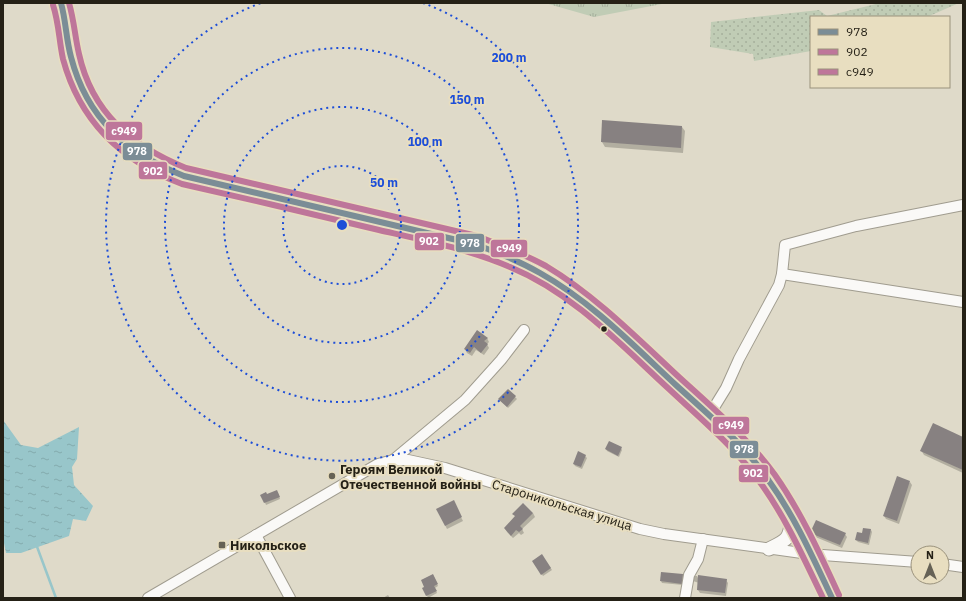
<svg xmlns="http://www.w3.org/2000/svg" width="966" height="601" viewBox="0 0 966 601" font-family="'IBM Plex Sans',sans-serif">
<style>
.grass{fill:url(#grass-tufts)}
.garden{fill:url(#garden-dots)}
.water{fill:url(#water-ripples)}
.shadow{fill:#0003}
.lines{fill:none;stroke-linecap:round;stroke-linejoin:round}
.stream{stroke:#98c6ca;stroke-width:2.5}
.building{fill:#878181}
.minor-casing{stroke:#a09c8f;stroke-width:12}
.major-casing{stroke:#a09c8f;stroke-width:15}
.minor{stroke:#faf9f7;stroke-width:10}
.major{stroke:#faf9f7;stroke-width:13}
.bus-1-casing{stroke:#e8dec0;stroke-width:9}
.bus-2-casing{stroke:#e8dec0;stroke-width:9}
.bus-3-casing{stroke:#e8dec0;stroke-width:9}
.bus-1{stroke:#7b8d96;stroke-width:6}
.bus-2{stroke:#be769a;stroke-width:6}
.bus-3{stroke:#be769a;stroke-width:6}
.ring{fill:none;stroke:#1d4ed8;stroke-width:2;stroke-dasharray:2 4}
.bus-dot{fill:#252116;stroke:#e8dec0;stroke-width:1.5}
.poi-dot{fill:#666255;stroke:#e8dec0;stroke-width:1.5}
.labels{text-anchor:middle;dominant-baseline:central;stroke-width:4;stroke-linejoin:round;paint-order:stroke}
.poi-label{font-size:13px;font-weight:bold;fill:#252116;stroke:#e8dec0;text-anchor:start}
.street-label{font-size:13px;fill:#252116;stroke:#e8dec0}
.centre{fill:#1d4ed8;stroke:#e8dec0;stroke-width:2}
.ring-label{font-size:12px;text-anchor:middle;font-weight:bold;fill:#1d4ed8;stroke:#e8dec0;stroke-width:4;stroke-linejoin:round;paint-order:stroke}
.line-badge{stroke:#e8dec0;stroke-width:1.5}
.badge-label{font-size:11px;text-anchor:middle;font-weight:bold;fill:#fff}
</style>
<defs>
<pattern id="grass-tufts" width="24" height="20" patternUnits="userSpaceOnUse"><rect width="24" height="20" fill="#c0ccb5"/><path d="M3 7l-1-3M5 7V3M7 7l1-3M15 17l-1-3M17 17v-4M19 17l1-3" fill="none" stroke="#a5af9b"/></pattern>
<pattern id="garden-dots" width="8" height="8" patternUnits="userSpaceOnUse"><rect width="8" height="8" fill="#c0ccb5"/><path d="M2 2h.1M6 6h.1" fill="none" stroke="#a5af9b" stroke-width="1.8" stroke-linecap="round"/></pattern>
<pattern id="water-ripples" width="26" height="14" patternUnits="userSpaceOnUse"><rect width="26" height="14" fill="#98c6ca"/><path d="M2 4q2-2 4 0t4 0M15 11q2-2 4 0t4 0" fill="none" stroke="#83aaad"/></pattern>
</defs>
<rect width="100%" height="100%" fill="#dfdac9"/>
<path class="grass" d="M545 3H667L594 17Z"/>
<path class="garden" d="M880 3H959L927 17H811V51L754 61 753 54 710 47 711 22 819 10 827 16Z"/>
<path class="water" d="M3 420 21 445 38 448 79 427 77 459 72 467 74 485 93 506 86 521 73 519 69 536 21 553H6L3 538Z"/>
<g class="shadow">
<path d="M682 127 685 131 683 153 605 147 602 142Z"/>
<path d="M487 338 489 342 487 344 489 348 484 355 476 350 472 356 467 353 465 349Z"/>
<path d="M508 390 517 399 508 408 501 401Z"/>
<path d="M963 438V473L924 455 921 450Z"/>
<path d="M621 448 622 450 619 457 607 451 606 449Z"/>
<path d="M585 456 587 458 582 469 575 466 574 464Z"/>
<path d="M910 482 912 485 899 524 886 519 884 516Z"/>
<path d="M278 493 280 499 266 505 262 495Z"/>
<path d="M453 502 463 521 447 529 437 509Z"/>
<path d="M533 513 535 517 522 529 524 533 521 535 519 533 513 538 507 532 505 528 516 517 514 514Z"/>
<path d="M871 530 872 532 869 545 858 542 856 540 862 534Z"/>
<path d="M811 533 845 534 847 537 842 548 813 536Z"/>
<path d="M542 556 552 570 543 576 533 562Z"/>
<path d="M433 575 438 586 435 588 437 593 428 598 424 588Z"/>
<path d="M683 575 684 577 683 585 662 583 661 581Z"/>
<path d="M694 576H697L699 580H726L728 583 726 596 700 593 698 590 699 583 693 581Z"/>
<path d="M388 595 390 598H383Z"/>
</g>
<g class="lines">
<path class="stream" d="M36 544 56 598"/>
</g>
<g class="building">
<path d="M602 120 682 126 681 148 601 142Z"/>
<path d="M477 330 488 338 484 341 488 344 481 353 474 347 470 353 464 349Z"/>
<path d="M508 389 516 396 507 407 498 399Z"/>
<path d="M933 423 963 437V470L920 451Z"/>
<path d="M609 441 622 447 618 456 605 449Z"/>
<path d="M578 451 586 455 581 467 573 464Z"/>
<path d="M897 476 910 481 897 521 883 516Z"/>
<path d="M277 490 280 497 264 503 260 495 266 492 267 494Z"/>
<path d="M454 500 462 517 445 526 436 509Z"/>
<path d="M523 503 533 513 520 526 523 529 519 532 516 530 511 536 504 528 515 516 512 514Z"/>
<path d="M816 520 846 533 840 545 810 533Z"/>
<path d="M863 528 871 529 868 543 855 540 857 532 862 533Z"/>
<path d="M542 554 551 568 541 575 532 561Z"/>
<path d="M661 572 683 574 682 584 660 581Z"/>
<path d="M433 574 438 584 434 586 437 591 426 596 422 588 424 587 421 580Z"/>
<path d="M698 575 727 579 725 593 697 590Z"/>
</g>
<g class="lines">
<defs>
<g id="minor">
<path d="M782 274 963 302"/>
<path d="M710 414 726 388 739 359 779 285 782 274 785 245 856 226 963 205"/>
<path d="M393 460 465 400 501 360 524 330"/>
<path d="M256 535 290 598"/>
<path d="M942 564 963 567"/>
<path d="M148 598 378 464 393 460H408L445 468 640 529 664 534 809 554 918 562"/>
<path d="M685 598 689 575 698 559 703 539"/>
</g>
<g id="major">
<path d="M61 3C67 20 67 39 71 57 86 117 127 156 184 176L474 244C501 254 527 263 551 279 597 308 636 348 676 385 704 411 735 435 758 466 789 505 810 553 832 598"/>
<path d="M769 549C787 540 789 540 792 520"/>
</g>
</defs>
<use href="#minor" class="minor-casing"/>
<use href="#major" class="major-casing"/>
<use href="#minor" class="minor"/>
<use href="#major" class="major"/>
<defs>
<path id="bus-1" d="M61 3C66 21 66 39 71 57 87 119 127 153 184 176L474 244C497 252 519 261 540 273 592 302 634 346 677 386 710 416 744 444 769 481 795 517 813 558 832 598"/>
<path id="bus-2" d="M53 5C59 23 59 41 63 59 80 122 123 162 182 184 248 199 313 214 379 230 423 240 468 249 510 267 573 293 620 344 669 389 702 420 736 448 762 485 787 520 804 559 823 598"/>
<path id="bus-3" d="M69 3C74 20 75 37 79 54 92 113 132 146 186 168L477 236C500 245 524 254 546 266 596 296 638 339 680 378 714 409 748 438 775 475 801 512 820 554 839 595"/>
</defs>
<use href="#bus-1" class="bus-1-casing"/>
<use href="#bus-2" class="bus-2-casing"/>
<use href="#bus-3" class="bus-3-casing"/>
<use href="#bus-1" class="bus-1"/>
<use href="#bus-2" class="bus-2"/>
<use href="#bus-3" class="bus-3"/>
</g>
<g class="ring">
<circle cx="342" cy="225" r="59"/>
<circle cx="342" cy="225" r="118"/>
<circle cx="342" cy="225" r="177"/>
<path d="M423 3A236 236 0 1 1 261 3"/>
</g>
<circle class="bus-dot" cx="604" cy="329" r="3.5"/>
<g class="poi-dot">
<circle cx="332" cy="476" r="4"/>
<rect x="218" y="541" width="8" height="8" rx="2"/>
</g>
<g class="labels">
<g class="poi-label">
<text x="340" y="469">Героям Великой<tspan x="340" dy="15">Отечественной войны</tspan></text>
<text x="230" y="545">Никольское</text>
</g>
<g class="street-label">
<text transform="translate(562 505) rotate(17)">Староникольская улица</text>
</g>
</g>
<circle cx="342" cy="225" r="6" class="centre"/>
<g class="ring-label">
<text x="509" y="62">200 m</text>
<text x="467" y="104">150 m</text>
<text x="425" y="146">100 m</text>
<text x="384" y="187">50 m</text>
</g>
<g class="line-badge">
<rect x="105" y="121" width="38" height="20" rx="4" fill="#be769a"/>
<rect x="122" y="142" width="31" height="19" rx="4" fill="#7b8d96"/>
<rect x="138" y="161" width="30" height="19" rx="4" fill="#be769a"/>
<rect x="414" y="232" width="31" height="19" rx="4" fill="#be769a"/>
<rect x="455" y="233" width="30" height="20" rx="4" fill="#7b8d96"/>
<rect x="490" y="239" width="38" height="19" rx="4" fill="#be769a"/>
<rect x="712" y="416" width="38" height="19" rx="4" fill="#be769a"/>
<rect x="729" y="440" width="30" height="19" rx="4" fill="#7b8d96"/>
<rect x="738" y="464" width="31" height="19" rx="4" fill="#be769a"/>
</g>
<g class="badge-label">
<text x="124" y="135">с949</text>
<text x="137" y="155">978</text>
<text x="153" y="175">902</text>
<text x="429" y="245">902</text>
<text x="470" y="247">978</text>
<text x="509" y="252">с949</text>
<text x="731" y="429">с949</text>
<text x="744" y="453">978</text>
<text x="753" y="477">902</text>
</g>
<rect width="966" height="601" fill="none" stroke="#252116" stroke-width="8"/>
<rect x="810" y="16" width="140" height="72" fill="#e8dec0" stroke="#9a927c"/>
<rect x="818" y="29" width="20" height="6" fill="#7b8d96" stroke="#9a927c"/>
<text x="846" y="36" font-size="12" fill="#252116">978</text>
<rect x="818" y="49" width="20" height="6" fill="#be769a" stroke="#9a927c"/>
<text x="846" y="56" font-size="12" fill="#252116">902</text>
<rect x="818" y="69" width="20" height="6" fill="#be769a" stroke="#9a927c"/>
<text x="846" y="76" font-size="12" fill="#252116">с949</text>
<g transform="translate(930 565)"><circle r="19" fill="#e8dec0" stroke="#9a927c"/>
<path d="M0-3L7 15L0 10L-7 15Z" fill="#666255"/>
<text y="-6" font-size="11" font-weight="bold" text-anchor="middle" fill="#252116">N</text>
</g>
</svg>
